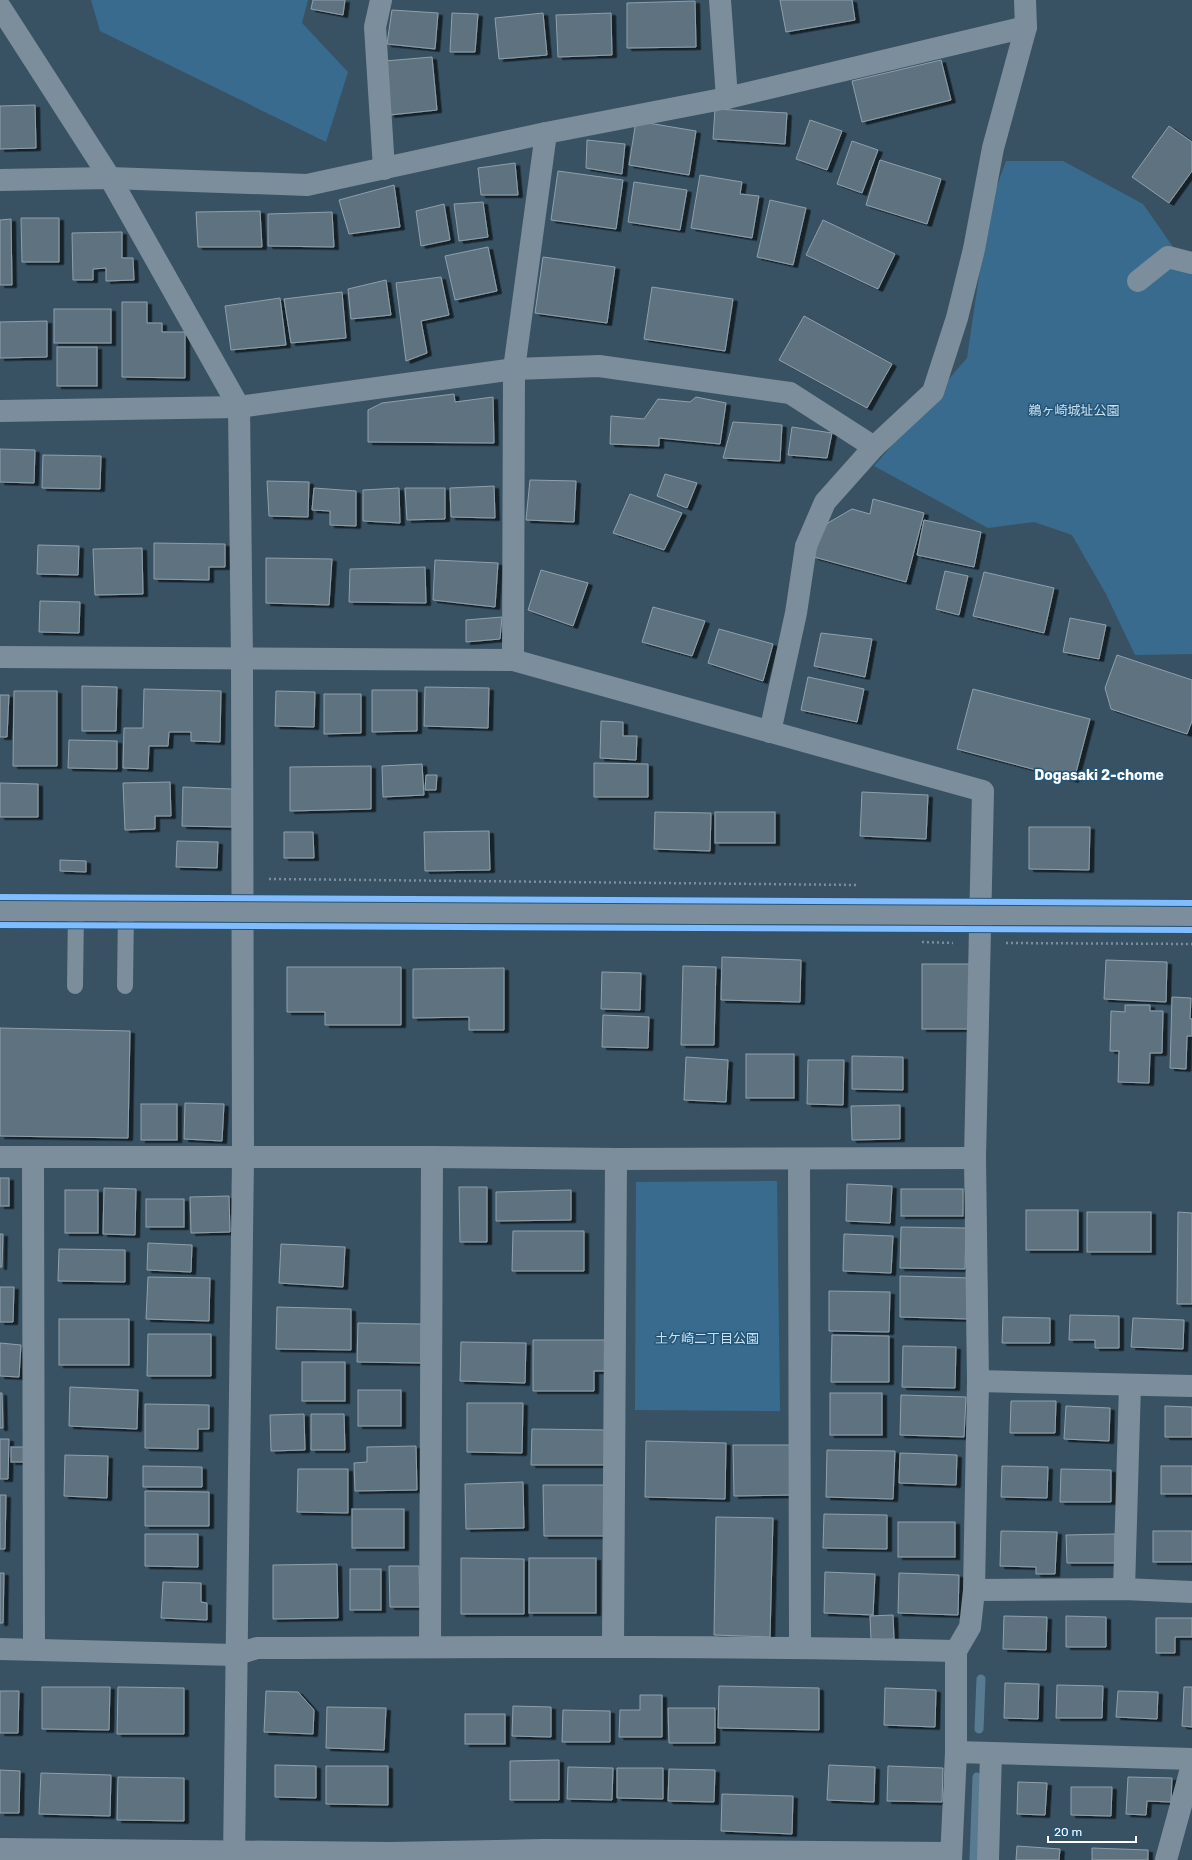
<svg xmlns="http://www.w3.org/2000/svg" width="1192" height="1860" viewBox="0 0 1192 1860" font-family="Rubik,'Noto Sans JP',sans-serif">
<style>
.green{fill:#396b8e}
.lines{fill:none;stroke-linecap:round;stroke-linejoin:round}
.stream{stroke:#597b92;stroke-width:9}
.building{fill:#5e7280;stroke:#8fa0ab;filter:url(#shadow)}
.path{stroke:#7c8e9b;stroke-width:2.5;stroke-dasharray:2 3;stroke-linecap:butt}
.service{stroke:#7c8e9b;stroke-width:16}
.minor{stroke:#7c8e9b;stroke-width:22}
.tertiary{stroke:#7c8e9b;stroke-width:22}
.cycleway-casing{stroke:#255577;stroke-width:8}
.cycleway{stroke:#80bcff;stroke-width:6}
.labels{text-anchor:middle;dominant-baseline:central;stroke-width:3;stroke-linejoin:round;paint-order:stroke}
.park-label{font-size:13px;fill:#c9e2f2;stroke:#255577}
.neighbourhood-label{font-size:14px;font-weight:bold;fill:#fff;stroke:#255577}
</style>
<defs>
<filter id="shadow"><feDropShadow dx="4.5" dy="2.5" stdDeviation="0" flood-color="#0009"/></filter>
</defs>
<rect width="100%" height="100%" fill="#385264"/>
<g class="green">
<path d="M91 0H308L302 23 348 72 326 142 100 31Z"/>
<path d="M1006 161H1063L1143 204 1192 274V654L1135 655 1106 594 1072 535 1034 522 988 528 874 466 967 358 989 208Z"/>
<path d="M777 1181 780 1411 635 1410 636 1182Z"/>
</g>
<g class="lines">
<g class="stream">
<path d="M979 1729 981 1679"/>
<path d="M974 1860 977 1777"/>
</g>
</g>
<g class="building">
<path d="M313 0H345L343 15 311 9Z"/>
<path d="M780 0H852L855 20 786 32Z"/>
<path d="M695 1 696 47 627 48V3Z"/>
<path d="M392 10 438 13 435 49 387 44Z"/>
<path d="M452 13 478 14 475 52H450Z"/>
<path d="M543 13 547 55 499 59 495 18Z"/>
<path d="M611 13 612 55 558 57 556 15Z"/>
<path d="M432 57 437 110 390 115 385 61Z"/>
<path d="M941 60 951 100 862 122 852 81Z"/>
<path d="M35 105 36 148 0 149V106Z"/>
<path d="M715 109 787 113 785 144 713 139Z"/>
<path d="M810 120 842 131 827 170 796 159Z"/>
<path d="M636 121 696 131 689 175 629 165Z"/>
<path d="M1169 126 1192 142V171L1169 203 1132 177Z"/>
<path d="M587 140 625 144 622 174 586 168Z"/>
<path d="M852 141 878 150 862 193 837 184Z"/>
<path d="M880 160 941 179 927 224 866 205Z"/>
<path d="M515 163 518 195H481L478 168Z"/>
<path d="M558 171 623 180 616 229 551 220Z"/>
<path d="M700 175 742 182 740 194 759 196 752 238 691 228Z"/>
<path d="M634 182 687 190 680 230 628 222Z"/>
<path d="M394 185 400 227 349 234 339 200Z"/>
<path d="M770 200 806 208 793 265 757 257Z"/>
<path d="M483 202 488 237 459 241 454 204Z"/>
<path d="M444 204 450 240 421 246 416 211Z"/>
<path d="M260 211 262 247H198L196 212Z"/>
<path d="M332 212 334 247 268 246V214Z"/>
<path d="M21 218H59V262H22Z"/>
<path d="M11 219 12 285H0V220Z"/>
<path d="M823 220 895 254 878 289 806 255Z"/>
<path d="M122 232V258H133L134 280 106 281V268L93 269V280H73L72 233Z"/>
<path d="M488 247 497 291 455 300 445 256Z"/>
<path d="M543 257 615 267 607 323 535 313Z"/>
<path d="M441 277 449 315 421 321 427 353 406 361 396 283Z"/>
<path d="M386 280 391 315 351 319 348 289Z"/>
<path d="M652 287 733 299 725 351 644 339Z"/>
<path d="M342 292 346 338 291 343 284 299Z"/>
<path d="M280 298 286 345 231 350 225 306Z"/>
<path d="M122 302H147V323H162V332H185V378L122 377Z"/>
<rect x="54" y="309" width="57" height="34"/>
<path d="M804 316 892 364 867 408 779 360Z"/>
<path d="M47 321V357L0 358V322Z"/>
<rect x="57" y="347" width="40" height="39"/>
<path d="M454 394 455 402 493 397 494 443 368 442V410L382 403Z"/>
<path d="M696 397 726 403 720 444 659 438V446L610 444 611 416 644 419 658 399 690 402Z"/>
<path d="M733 422 782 425 780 461 723 458Z"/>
<path d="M792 427 832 433 827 458 788 455Z"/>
<path d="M0 449 35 450 34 483 0 482Z"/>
<path d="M43 455 101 456 100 489 42 488Z"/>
<path d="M665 474 697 483 687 508 657 496Z"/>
<path d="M530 480 576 481 574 522 526 520Z"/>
<path d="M267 481 309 482 308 517 269 516Z"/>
<path d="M494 486 495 518 451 517 450 488Z"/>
<path d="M314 488 356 491V526L330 525V511L312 510Z"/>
<path d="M399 488 400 523 363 521V490Z"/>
<path d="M405 488H445V519L407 520Z"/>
<path d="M630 494 682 513 664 550 613 533Z"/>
<path d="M873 499 924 513 906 582 814 557 819 538 826 524 852 509 870 514Z"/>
<path d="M924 520 981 532 974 567 917 555Z"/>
<path d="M154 543 225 544V567H209V580L154 579Z"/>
<path d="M38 545 79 546 78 575 37 574Z"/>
<path d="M142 548 143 594 95 595 93 549Z"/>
<path d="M266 558 332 559 329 605 266 603Z"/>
<path d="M435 560 498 563 495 607 433 600Z"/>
<path d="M425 567 426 603 349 602 350 569Z"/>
<path d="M541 570 588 583 573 626 528 610Z"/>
<path d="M945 571 968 576 959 615 936 609Z"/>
<path d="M984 572 1054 588 1044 633 973 616Z"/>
<path d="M40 601 80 602 79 633 39 632Z"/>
<path d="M653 607 705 621 692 656 642 642Z"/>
<path d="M502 617 500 639 466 642V620Z"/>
<path d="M1070 618 1106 625 1099 659 1063 652Z"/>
<path d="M719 629 773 644 763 681 708 663Z"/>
<path d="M821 633 872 639 865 677 814 666Z"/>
<path d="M1117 655 1192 680V721L1187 734 1111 709 1105 688Z"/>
<path d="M808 677 864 689 857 722 801 710Z"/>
<path d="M82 686 117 687 116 731H82Z"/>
<path d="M425 687 489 688 488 728 424 726Z"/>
<path d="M144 689 221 691 220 742 191 741V732H169L168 746H149L148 769 123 768 124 728H143Z"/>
<path d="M973 689 1090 719 1074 780 957 749Z"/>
<path d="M372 690H417V731L372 732Z"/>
<path d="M14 691H57V766H13Z"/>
<path d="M276 691 315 692 314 727 275 726Z"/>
<path d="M324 694H361V733L324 734Z"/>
<path d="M0 695H9L7 737H0Z"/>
<path d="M601 721 623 722V736H637L636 760 600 758Z"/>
<path d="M69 740 117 741V769L68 768Z"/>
<path d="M594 763 648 764V797H594Z"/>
<path d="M422 764 424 795 383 797 382 766Z"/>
<path d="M371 766V809L290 811V767Z"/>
<path d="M426 775H437L436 790H425Z"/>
<path d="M170 782 171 816H155V829L125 830 123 783Z"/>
<path d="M0 783 38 784V817H0Z"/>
<path d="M183 787 232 789V827L182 826Z"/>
<path d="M862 792 928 795 926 839 860 836Z"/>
<path d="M655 812 711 813 710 851 654 849Z"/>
<rect x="715" y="812" width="60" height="31"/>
<path d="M1029 827H1090L1089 870 1029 869Z"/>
<path d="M489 831 490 870 425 871 424 832Z"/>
<path d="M284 832H313L314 858H284Z"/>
<path d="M177 841 218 842 217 868 176 867Z"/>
<path d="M60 860 86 861V872L60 871Z"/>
<path d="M722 957 801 960 800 1002 721 1000Z"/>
<path d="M1106 960 1167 962 1166 1002 1104 999Z"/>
<rect x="922" y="964" width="51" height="65"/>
<path d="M683 966 716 967 714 1045H681Z"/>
<path d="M287 967H401V1025H325V1012H287Z"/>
<path d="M504 968V1030H469V1017L413 1018V969Z"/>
<path d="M602 972 641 973 640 1010 601 1009Z"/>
<path d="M1172 997 1191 998 1190 1019H1192V1036H1187L1186 1069 1170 1068Z"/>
<path d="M1125 1005H1150V1011H1163L1162 1053H1150L1149 1083 1118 1082 1119 1051H1110L1111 1011 1125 1012Z"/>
<path d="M603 1015 649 1017 648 1048 602 1047Z"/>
<path d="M0 1028 130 1031 128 1138 0 1136Z"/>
<rect x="746" y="1054" width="48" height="44"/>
<path d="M852 1056 903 1057V1090L852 1089Z"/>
<path d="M686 1057 728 1060 726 1102 684 1100Z"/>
<path d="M808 1060H844L843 1105 807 1104Z"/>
<path d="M185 1103 224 1104 222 1141 184 1139Z"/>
<rect x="141" y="1104" width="36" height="36"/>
<path d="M900 1105V1139L852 1140 851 1106Z"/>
<rect x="0" y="1178" width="9" height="28"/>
<path d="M847 1184 892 1186 890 1223 846 1221Z"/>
<path d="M459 1187H487V1242H460Z"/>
<path d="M104 1188 136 1189 135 1235 103 1234Z"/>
<rect x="901" y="1189" width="62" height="27"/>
<rect x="65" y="1190" width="33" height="43"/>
<path d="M571 1190V1220L496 1221V1192Z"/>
<path d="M229 1196 230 1232 191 1233 190 1197Z"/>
<rect x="146" y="1199" width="38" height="28"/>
<rect x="1026" y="1210" width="52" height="40"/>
<rect x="1087" y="1212" width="64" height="40"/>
<path d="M1178 1212 1192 1213V1304H1177Z"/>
<path d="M901 1227 966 1228 965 1269 900 1268Z"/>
<path d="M513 1231H584V1271H512Z"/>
<path d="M0 1234H3L2 1267H0Z"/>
<path d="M844 1234 893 1236 891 1273 843 1271Z"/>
<path d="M148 1243 192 1245 191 1272 147 1270Z"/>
<path d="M281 1244 345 1247 343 1287 279 1283Z"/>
<path d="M59 1249 125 1250V1282L58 1281Z"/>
<path d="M900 1276 969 1278V1319L900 1317Z"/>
<path d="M148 1277 210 1278 209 1321 146 1319Z"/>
<path d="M0 1287H14L13 1322H0Z"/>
<path d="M829 1291 890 1292 889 1332 829 1331Z"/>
<path d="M277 1307 351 1309V1350L276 1349Z"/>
<path d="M1070 1315 1119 1316V1348H1095V1340H1069Z"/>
<path d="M1003 1317 1050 1318V1343H1002Z"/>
<path d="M1133 1318 1184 1320 1183 1349 1131 1347Z"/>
<rect x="59" y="1319" width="70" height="46"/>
<path d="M358 1323 421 1324V1363L357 1362Z"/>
<path d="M148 1334H211V1376H147Z"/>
<path d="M832 1335 889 1336V1382H831Z"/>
<path d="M533 1340H606V1371H594V1391H533Z"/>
<path d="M461 1342 526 1343 525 1383 460 1381Z"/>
<path d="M0 1343 21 1345 19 1377 0 1376Z"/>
<path d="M903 1346 956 1347 955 1388 902 1387Z"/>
<rect x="302" y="1362" width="43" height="39"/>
<path d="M70 1387 138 1390 137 1429 69 1426Z"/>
<rect x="358" y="1390" width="43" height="36"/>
<path d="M0 1393H2L3 1428H0Z"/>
<rect x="830" y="1393" width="52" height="42"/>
<path d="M901 1395 966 1397 964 1437 900 1435Z"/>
<path d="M1011 1401H1056L1055 1433H1010Z"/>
<path d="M467 1403H523L522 1453 467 1452Z"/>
<path d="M145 1404 209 1405V1429H198V1449L145 1448Z"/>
<path d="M1066 1406 1110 1408 1109 1441 1064 1439Z"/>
<path d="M1165 1406 1192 1407V1437H1165Z"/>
<path d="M304 1414 305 1450 271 1451 270 1415Z"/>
<path d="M311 1414H344L345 1450H311Z"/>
<path d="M532 1429 607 1430 606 1465H531Z"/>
<path d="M0 1439H9L8 1479H0Z"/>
<path d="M646 1441 726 1443 725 1499 645 1497Z"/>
<path d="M733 1445H793V1495L734 1496Z"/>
<path d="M416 1446 417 1490 355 1491 354 1463 367 1462V1447Z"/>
<rect x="11" y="1447" width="13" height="15"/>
<path d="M827 1450 895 1451 893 1499 826 1497Z"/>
<path d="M900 1453 957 1455 956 1485 899 1483Z"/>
<path d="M65 1455 108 1456 107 1498 64 1496Z"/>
<path d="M143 1466 202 1467V1487H143Z"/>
<path d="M1002 1466 1048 1467 1047 1498 1001 1497Z"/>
<rect x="1161" y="1466" width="31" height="28"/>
<path d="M298 1469H348V1513L297 1512Z"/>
<path d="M1061 1469 1111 1470V1502H1060Z"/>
<path d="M523 1482 524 1528 466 1529 465 1484Z"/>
<path d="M543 1485H605L606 1536H544Z"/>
<path d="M145 1491 209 1492V1526H145Z"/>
<path d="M0 1495H6L5 1549H0Z"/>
<rect x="352" y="1509" width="52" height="39"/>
<path d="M824 1514 887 1515V1549L823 1548Z"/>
<path d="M716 1517 773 1518 770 1637 714 1635Z"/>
<rect x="898" y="1522" width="57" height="35"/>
<path d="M1001 1531 1057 1532 1055 1574H1036V1567L1000 1566Z"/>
<rect x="1153" y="1531" width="39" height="31"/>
<path d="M145 1534H198V1567L145 1566Z"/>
<path d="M1115 1534V1563H1067L1066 1535Z"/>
<path d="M461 1558 524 1559V1614H461Z"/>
<rect x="529" y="1558" width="67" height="55"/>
<path d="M337 1564 338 1618 273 1619V1565Z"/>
<path d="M389 1566H419L420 1607H390Z"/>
<rect x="350" y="1569" width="31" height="41"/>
<path d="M825 1572 875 1574 873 1615 824 1613Z"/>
<path d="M0 1573H4L3 1623H0Z"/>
<path d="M899 1573 959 1575 958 1615 898 1613Z"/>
<path d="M163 1582 201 1583V1602L207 1603V1620L161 1618Z"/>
<path d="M893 1615 894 1639 871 1640 870 1616Z"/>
<path d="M1004 1616 1047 1617 1046 1650 1003 1649Z"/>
<path d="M1066 1616 1106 1617V1647H1066Z"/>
<path d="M1156 1618H1192V1637H1175V1653H1156Z"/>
<path d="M1005 1683 1039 1684 1038 1719 1004 1718Z"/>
<path d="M1057 1685 1103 1686 1102 1718H1056Z"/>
<path d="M719 1686 819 1688V1730L718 1728Z"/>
<path d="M42 1687H110L109 1730 42 1729Z"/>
<path d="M118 1687 184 1688V1734H117Z"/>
<path d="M1184 1687H1192V1727L1182 1726Z"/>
<path d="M885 1688 936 1690 935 1727 884 1725Z"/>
<path d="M0 1691H19L18 1733H0Z"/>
<path d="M266 1691 298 1692 314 1710 313 1734 264 1732Z"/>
<path d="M1118 1691 1158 1692 1157 1719 1116 1717Z"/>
<path d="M640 1695H662V1737H619L620 1710H640Z"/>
<path d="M513 1706 551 1707V1737L512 1736Z"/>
<path d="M327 1707 386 1708 384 1750 326 1748Z"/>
<path d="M668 1708H715V1743H669Z"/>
<path d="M563 1710 610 1711V1742H562Z"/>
<rect x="465" y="1714" width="40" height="30"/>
<path d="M559 1760V1800H510V1761Z"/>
<path d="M275 1765 316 1766V1798L275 1797Z"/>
<path d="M829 1765 875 1767 874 1802 827 1800Z"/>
<path d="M326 1766H388V1805L326 1804Z"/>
<path d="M888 1766 943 1768 942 1802 887 1801Z"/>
<path d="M568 1767 613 1768 612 1800 567 1799Z"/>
<path d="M617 1768H663V1799L617 1798Z"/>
<path d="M669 1769 715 1770 714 1802 668 1801Z"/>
<path d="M0 1770 20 1771 19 1813H0Z"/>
<path d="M41 1773 111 1775 110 1816 39 1814Z"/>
<path d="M118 1777 184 1778V1821L117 1820Z"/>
<path d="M1128 1777 1172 1778 1171 1802 1147 1801 1146 1815 1126 1814Z"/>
<path d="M1018 1782 1047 1783 1045 1815 1017 1814Z"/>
<path d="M1071 1787H1112L1111 1816 1071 1815Z"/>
<path d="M722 1794 793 1796 792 1834 721 1831Z"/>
<path d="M1017 1846 1060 1849 1059 1860H1016Z"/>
<path d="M1092 1848 1148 1850V1860H1092Z"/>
</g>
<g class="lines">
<g class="path">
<path d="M269 879 858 885"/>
<path d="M922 942 953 943"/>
<path d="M1006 943 1192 944"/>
</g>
<g class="service">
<path d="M75 986 76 910"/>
<path d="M125 986 126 910"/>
</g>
<g class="minor">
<path d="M381 0 375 27 384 169"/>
<path d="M720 0 727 98"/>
<path d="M0 7 110 178 239 407 242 660 243 1158 234 1860"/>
<path d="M0 180 110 178 307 185 546 133 727 98 1026 27"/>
<path d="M1138 281 1168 257 1192 263"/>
<path d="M0 411 239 407 514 369 599 366 790 393 874 447"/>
<path d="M0 657 513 660 983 791 975 1158 978 1381 974 1590 970 1627 956 1651V1752L951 1860"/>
<path d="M513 660 514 369 546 133"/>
<path d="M770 732 796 613 806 546 825 502 874 447 933 392 957 318 974 249 993 148 1026 27 1025 0"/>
<path d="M0 1157H432L616 1159 975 1158"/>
<path d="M33 1158 34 1649"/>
<path d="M799 1159 800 1647"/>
<path d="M978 1381 1192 1386"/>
<path d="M1124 1589 1130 1385"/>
<path d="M974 1590 1124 1589 1192 1592"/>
<path d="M430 1647 432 1157"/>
<path d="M613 1647 616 1159"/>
<path d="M0 1649 235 1655 257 1648C490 1647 723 1645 956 1651"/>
<path d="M956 1752 1192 1759"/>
<path d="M0 1849 390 1853 543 1850 951 1853"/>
<path d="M988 1860 991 1753"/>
<path d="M1166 1860 1192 1765"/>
</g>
<path class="tertiary" d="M0 910 1192 915"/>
<defs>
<g id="cycleway">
<path d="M0 897 1192 903"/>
<path d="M0 925 1192 930"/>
</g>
</defs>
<use href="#cycleway" class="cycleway-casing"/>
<use href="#cycleway" class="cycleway"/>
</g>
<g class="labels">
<g class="park-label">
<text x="1074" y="410">鵜ヶ崎城址公園</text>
<text x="707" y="1338">土ケ崎二丁目公園</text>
</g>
<g class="neighbourhood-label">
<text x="1099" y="775">Dogasaki 2-chome</text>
</g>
</g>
<path d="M1048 1836v6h88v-6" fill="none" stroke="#ffffff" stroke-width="2"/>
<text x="1054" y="1836" font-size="12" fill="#ffffff" stroke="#255577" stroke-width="3" paint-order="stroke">20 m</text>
</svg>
